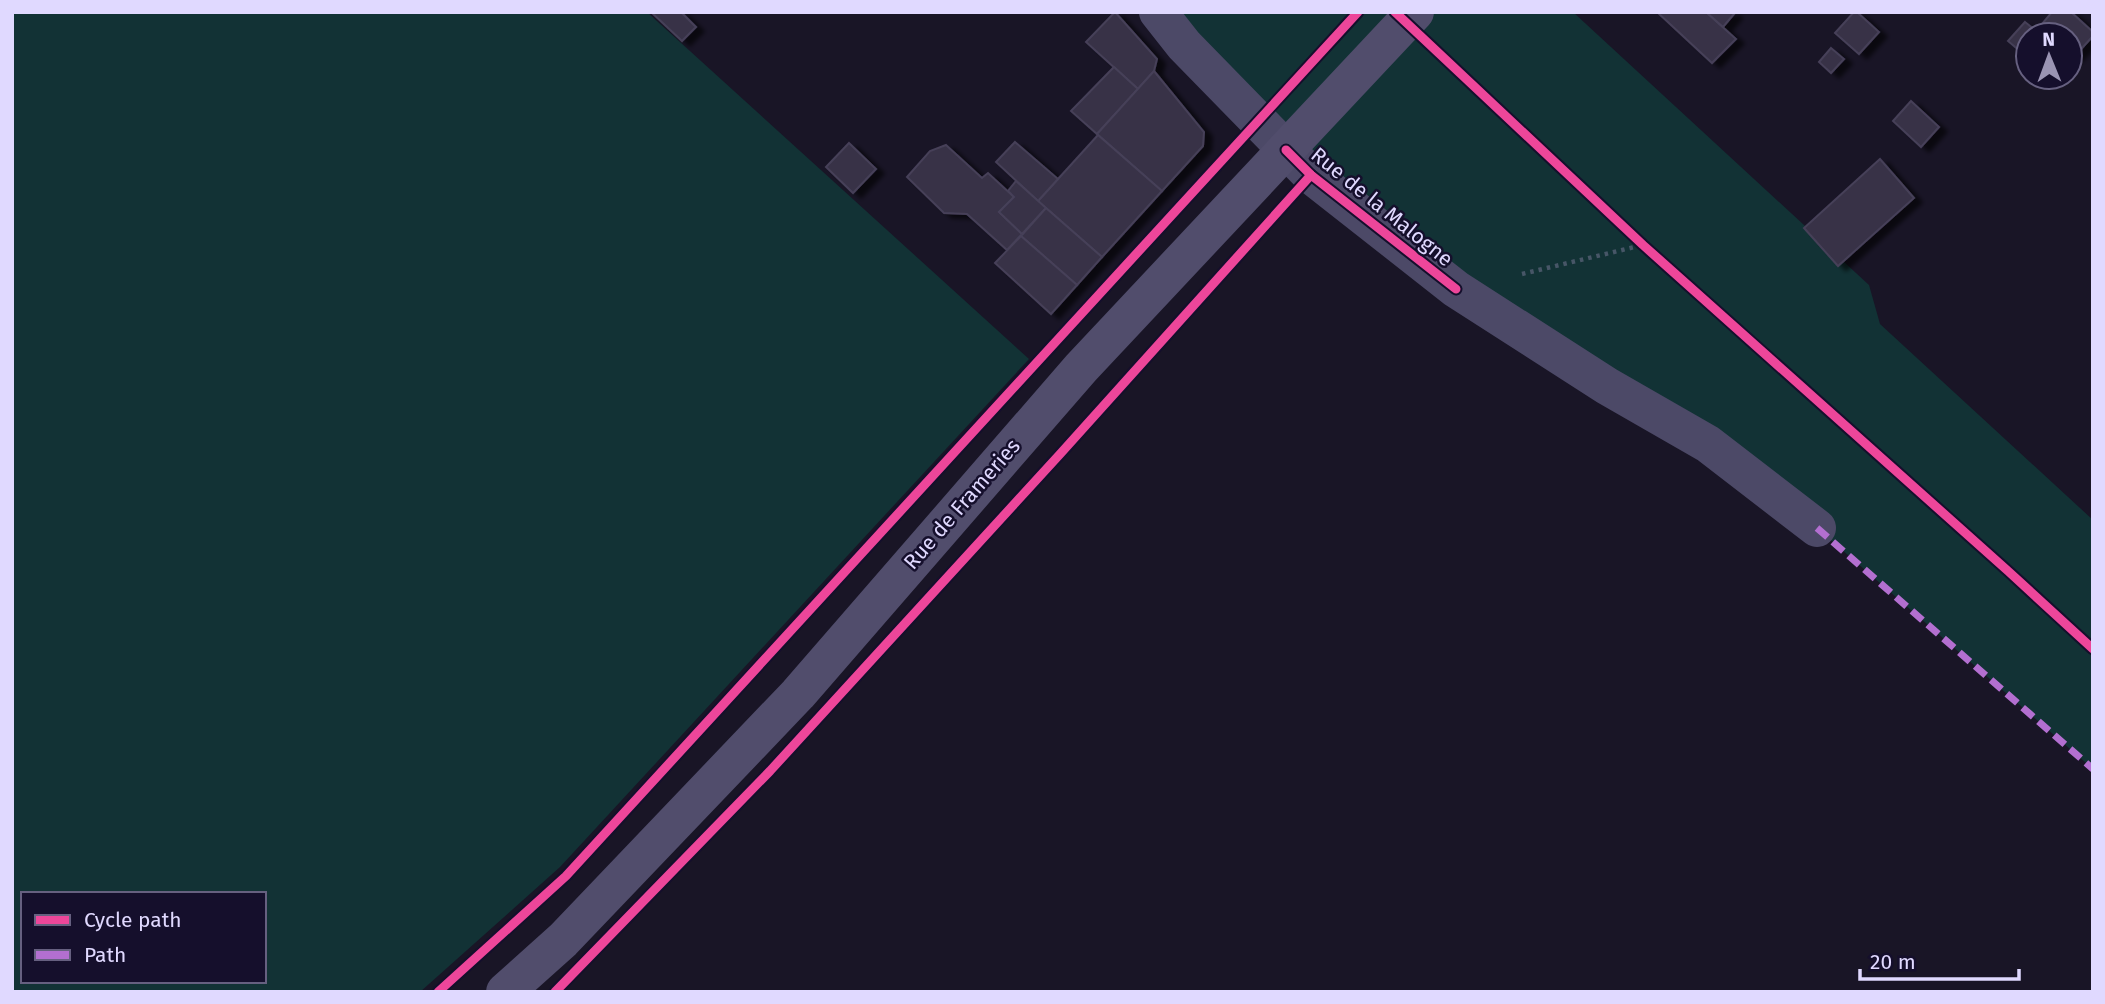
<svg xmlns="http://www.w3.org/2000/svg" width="2105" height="1004" viewBox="0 0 2105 1004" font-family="'Fira Sans',sans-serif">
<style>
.green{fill:#123235;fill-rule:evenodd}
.building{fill:#383347;stroke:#464059;stroke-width:2;filter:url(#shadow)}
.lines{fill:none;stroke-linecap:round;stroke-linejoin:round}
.path{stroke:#475667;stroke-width:4.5;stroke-dasharray:3.5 5;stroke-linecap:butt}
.minor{stroke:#4c4967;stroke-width:38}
.secondary{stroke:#514d6c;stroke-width:38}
.quiet{stroke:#b36fd0;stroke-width:7;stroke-dasharray:14 7;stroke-linecap:butt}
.cycleway-casing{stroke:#150f2c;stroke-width:13}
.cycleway{stroke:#ed469a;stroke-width:9}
.labels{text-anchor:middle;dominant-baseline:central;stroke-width:5;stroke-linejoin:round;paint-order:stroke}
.street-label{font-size:21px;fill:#e0d9ff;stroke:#150f2c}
</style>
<defs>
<filter id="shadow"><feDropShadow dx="8" dy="4.5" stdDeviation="2" flood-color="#0009"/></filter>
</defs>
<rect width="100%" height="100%" fill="#191526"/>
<g class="green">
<path d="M12 12H647L1029 359 560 867 420 992H12ZM23 894H264V981H23Z"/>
<path d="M1158 12H1573L1869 285 1880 324 2093 520V769L1817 528 1467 280 1291 134Z"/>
</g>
<g class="building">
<path d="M651 12H681L696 27 682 41Z"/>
<path d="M1115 12 1157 59 1154 71 1138 89 1086 42Z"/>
<path d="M1657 12H1706L1736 39 1712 63Z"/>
<path d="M1706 12H1733L1734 14 1723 27Z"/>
<path d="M1854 12H1857L1879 32 1859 54 1835 33Z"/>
<path d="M2052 12H2071L2093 32V36L2073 58 2070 56V35H2041L2036 31Z"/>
<path d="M2025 22 2041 35H2028V58L2008 41Z"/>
<path d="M1831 48 1844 59 1831 73 1819 62Z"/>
<path d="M1114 67 1138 89 1097 134 1071 111Z"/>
<path d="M1154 71 1204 132 1203 146 1162 191 1097 134Z"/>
<path d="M1911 101 1939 127 1921 147 1893 121Z"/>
<path d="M1098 135 1162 191 1102 257 1038 201Z"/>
<path d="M1015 142 1058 179 1038 201 996 162Z"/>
<path d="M849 143 876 169 853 193 826 167Z"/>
<path d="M946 145 982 178 988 173 1014 197 999 212 1022 234 1007 250 967 214 944 213 907 177 930 151Z"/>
<path d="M1880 159 1914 198 1838 266 1804 228Z"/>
<path d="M1016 181 1046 208 1022 234 999 212 1014 197 1008 191Z"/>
<path d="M1046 208 1102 257 1077 285 1021 236Z"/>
<path d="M1021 236 1077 285 1051 314 995 263Z"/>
</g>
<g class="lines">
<path class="path" d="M1522 274 1643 245"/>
<path class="minor" d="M1158 12 1184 45 1311 175 1456 289 1607 386 1708 444 1817 528"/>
<path class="secondary" d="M505 992 563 940 798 694 1081 368 1415 12"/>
<path class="quiet" d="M1817 528 2093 769"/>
<defs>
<g id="cycleway">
<path d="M1395 12 1643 245 2008 571 2093 649"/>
<path d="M1286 150 1311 175 1456 289"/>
<path d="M438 992 566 876 1358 12"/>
<path d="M555 992 770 771 1061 453 1311 175"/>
</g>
</defs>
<use href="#cycleway" class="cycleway-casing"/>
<use href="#cycleway" class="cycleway"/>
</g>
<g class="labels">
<g class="street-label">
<text transform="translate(1382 207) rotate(39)">Rue de la Malogne</text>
<text transform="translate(962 504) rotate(-49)">Rue de Frameries</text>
</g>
</g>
<rect width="2105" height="1004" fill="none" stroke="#e0d9ff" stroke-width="28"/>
<rect x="21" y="892" width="245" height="91" fill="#150f2c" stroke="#666080" stroke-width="2"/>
<rect x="35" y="915" width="35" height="10" fill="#ed469a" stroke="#666080" stroke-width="2"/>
<text x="84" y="927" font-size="21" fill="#e0d9ff">Cycle path</text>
<rect x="35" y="950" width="35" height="10" fill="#b36fd0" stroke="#666080" stroke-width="2"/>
<text x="84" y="962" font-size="21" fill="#e0d9ff">Path</text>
<g transform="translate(2049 56) rotate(359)"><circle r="33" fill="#150f2c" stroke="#666080" stroke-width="2"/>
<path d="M0-5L12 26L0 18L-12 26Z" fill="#9a94b3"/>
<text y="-10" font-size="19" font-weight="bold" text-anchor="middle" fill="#e0d9ff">N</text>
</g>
<path d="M1860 969v10h159v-10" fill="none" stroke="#e0d9ff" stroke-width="3.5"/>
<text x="1870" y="969" font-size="21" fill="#e0d9ff" stroke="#150f2c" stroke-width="5" paint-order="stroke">20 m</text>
</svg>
